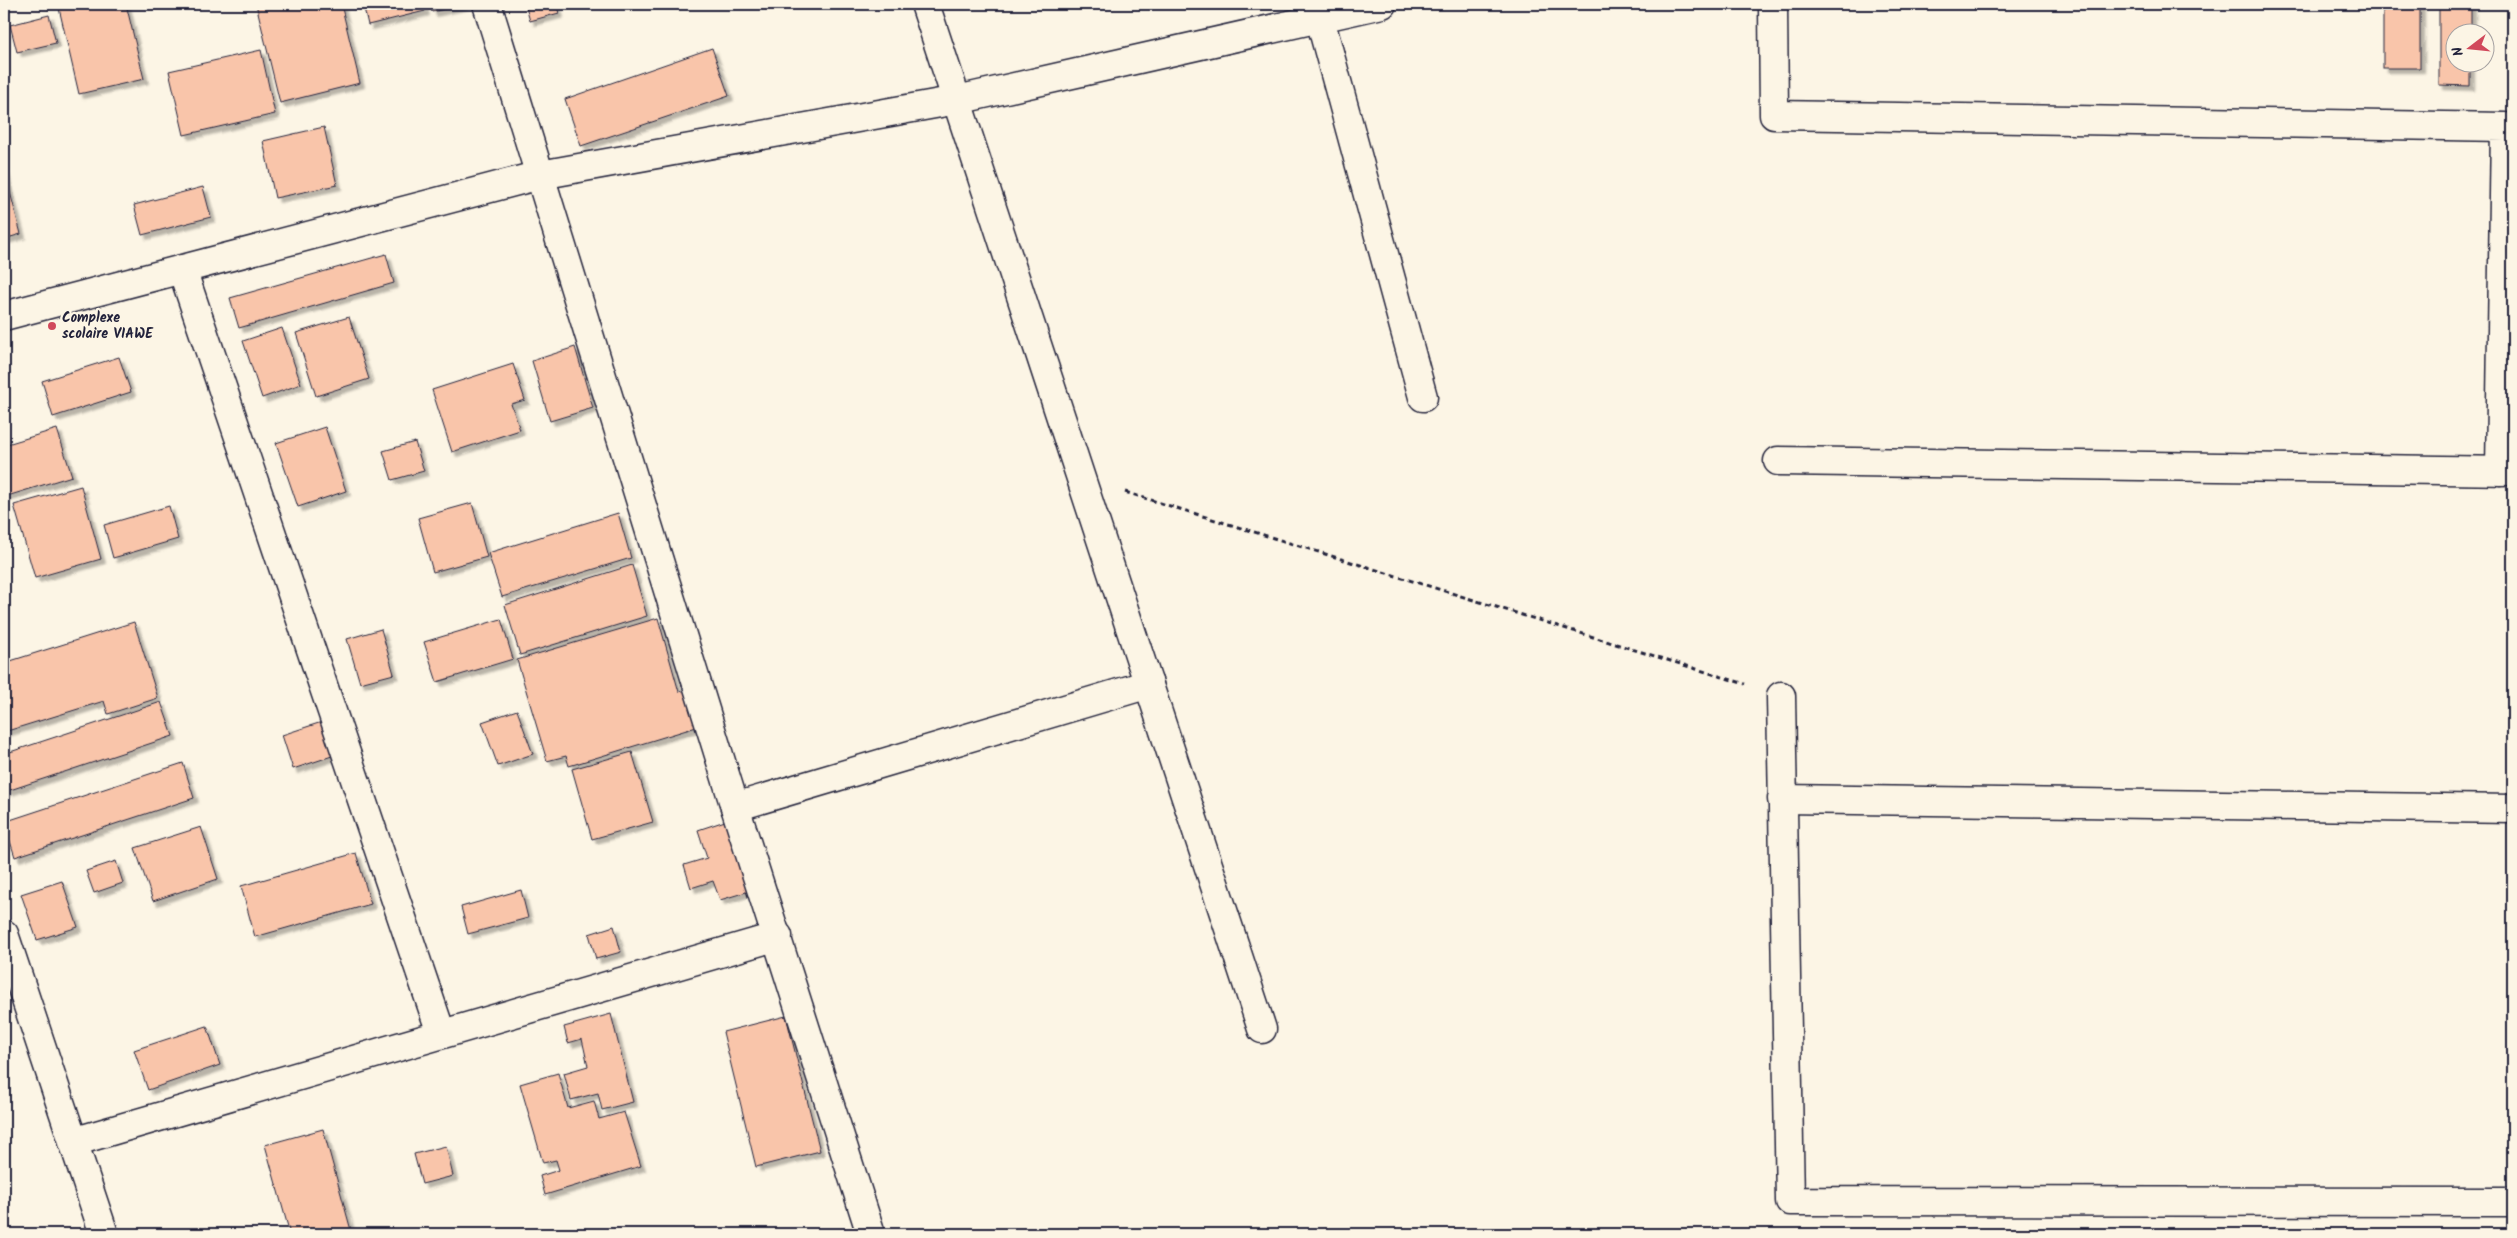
<svg xmlns="http://www.w3.org/2000/svg" width="2517" height="1238" viewBox="0 0 2517 1238" font-family="Kalam,sans-serif">
<style>
.building{fill:#f9c5aa;stroke:#22223b;filter:url(#shadow)}
.lines{fill:none;stroke-linecap:round;stroke-linejoin:round}
.street-casing{stroke:#22223b;stroke-width:31}
.secondary-casing{stroke:#22223b;stroke-width:31}
.path{stroke:#22223b;stroke-width:3;stroke-dasharray:5 4;stroke-linecap:butt}
.street{stroke:#fcf5e5;stroke-width:28}
.secondary{stroke:#fcf5e5;stroke-width:28}
.poi-dot{fill:#d1495b;stroke:#fcf5e5;stroke-width:2}
.labels{text-anchor:middle;dominant-baseline:central;stroke-width:4.5;stroke-linejoin:round;paint-order:stroke}
.poi-label{font-size:14px;font-weight:bold;fill:#22223b;stroke:#fcf5e5;text-anchor:start}
</style>
<defs>
<filter id="shadow"><feDropShadow dx="4.5" dy="4.5" stdDeviation="1" flood-color="#0004"/></filter>
</defs>
<rect width="100%" height="100%" fill="#fcf5e5"/>
<filter id="ink" filterUnits="userSpaceOnUse"><feTurbulence type="fractalNoise" baseFrequency=".02" numOctaves="2"/><feDisplacementMap in="SourceGraphic" scale="10" xChannelSelector="R" yChannelSelector="G"/><feConvolveMatrix kernelMatrix="1 2 1 2 8 2 1 2 1" color-interpolation-filters="sRGB"/></filter>
<g filter="url(#ink)">
<g class="building">
<path d="M58 4H126L144 79 79 94Z"/>
<path d="M256 4H341L360 83 280 103Z"/>
<path d="M363 4H423L425 11 368 25Z"/>
<path d="M430 4H463V5L432 12Z"/>
<path d="M525 4H556L559 13 530 21Z"/>
<rect x="2383" y="4" width="37" height="64"/>
<path d="M2439 4H2471V32H2454V62H2470V86L2439 85Z"/>
<path d="M49 15 56 43 17 52 10 25Z"/>
<path d="M712 48 729 96 581 146 565 99Z"/>
<path d="M261 50 275 114 184 135 169 71Z"/>
<path d="M324 127 337 185 275 198 263 141Z"/>
<path d="M4 169 21 234 4 239Z"/>
<path d="M203 187 211 217 142 235 134 205Z"/>
<path d="M386 254 394 283 239 328 230 298Z"/>
<path d="M349 317 369 379 316 396 296 333Z"/>
<path d="M282 328 301 384 262 398 243 341Z"/>
<path d="M575 347 593 408 550 421 532 361Z"/>
<path d="M119 357 131 392 53 417 42 381Z"/>
<path d="M513 364 525 400 511 404 520 430 452 452 432 390Z"/>
<path d="M325 427 346 491 298 507 276 443Z"/>
<path d="M57 429 72 476 4 497V445Z"/>
<path d="M415 442 424 471 392 480 383 451Z"/>
<path d="M81 486 101 559 35 578 14 505Z"/>
<path d="M472 503 487 557 433 572 418 518Z"/>
<path d="M169 506 178 539 113 558 104 525Z"/>
<path d="M618 513 631 558 502 597 488 553Z"/>
<path d="M632 565 647 616 520 655 505 605Z"/>
<path d="M658 618 679 692 691 688 703 725 569 766 566 756 547 761 517 660Z"/>
<path d="M501 619 513 659 437 682 424 642Z"/>
<path d="M134 622 158 698 108 714 104 701 4 732V663Z"/>
<path d="M381 629 394 674 360 683 347 639Z"/>
<path d="M161 702 173 736 4 792V754Z"/>
<path d="M517 710 533 754 498 766 482 722Z"/>
<path d="M328 720 338 754 293 769 282 735Z"/>
<path d="M632 752 653 822 592 839 572 769Z"/>
<path d="M183 763 194 798 15 857 4 822Z"/>
<path d="M731 819 753 890 720 900 713 881 691 888 684 865 707 858 698 830Z"/>
<path d="M201 827 218 879 153 901 135 848Z"/>
<path d="M356 853 371 904 255 937 241 886Z"/>
<path d="M116 861 123 883 94 893 86 871Z"/>
<path d="M62 881 78 927 37 940 21 894Z"/>
<path d="M521 890 528 918 468 934 461 907Z"/>
<path d="M614 926 621 952 596 959 589 934Z"/>
<path d="M611 1014 633 1102 602 1110 598 1093 571 1100 564 1073 588 1066 582 1039 568 1043 564 1027Z"/>
<path d="M786 1016 820 1151 756 1167 723 1032Z"/>
<path d="M207 1026 220 1065 148 1090 134 1050Z"/>
<path d="M558 1073 568 1108 594 1101 599 1119 624 1112 641 1166 545 1195 540 1176 559 1170 556 1160 543 1163 520 1084Z"/>
<path d="M323 1129 352 1234H290L265 1145Z"/>
<path d="M446 1146 453 1176 422 1184 414 1154Z"/>
</g>
<g class="lines">
<defs>
<g id="street">
<path d="M487 4 735 807 871 1234"/>
<path d="M1773 4 1774 115 2505 127 2500 471"/>
<path d="M1320 19 1423 397"/>
<path d="M182 269 441 1033"/>
<path d="M4 316 540 175 957 100 1382 4"/>
<path d="M1778 461 2513 471"/>
<path d="M1781 696 1790 1201 2513 1202"/>
<path d="M1782 799 2513 809"/>
<path d="M735 807 1149 684"/>
<path d="M4 934 104 1234"/>
<path d="M73 1142 778 936"/>
</g>
<path id="secondary" d="M925 4 1262 1029"/>
</defs>
<use href="#street" class="street-casing"/>
<use href="#secondary" class="secondary-casing"/>
<path class="path" d="M1125 492 1745 684"/>
<use href="#street" class="street"/>
<use href="#secondary" class="secondary"/>
</g>
</g>
<circle class="poi-dot" cx="52" cy="326" r="5"/>
<g class="labels">
<g class="poi-label">
<text x="62" y="318">Complexe<tspan x="62" dy="16">scolaire VIAWE</tspan></text>
</g>
</g>
<rect width="2517" height="1238" fill="none" stroke="#fcf5e5" stroke-width="20"/>
<rect x="10" y="10" width="2497" height="1218" fill="none" stroke="#22223b" stroke-width="2" filter="url(#ink)"/>
<g transform="translate(2470 48) rotate(254)"><circle r="24" fill="#fcf5e5" stroke="#a5a1a1"/>
<path d="M0-4L9 19L0 12L-9 19Z" fill="#d1495b"/>
<text y="-8" font-size="14" font-weight="bold" text-anchor="middle" fill="#22223b">N</text>
</g>
</svg>
